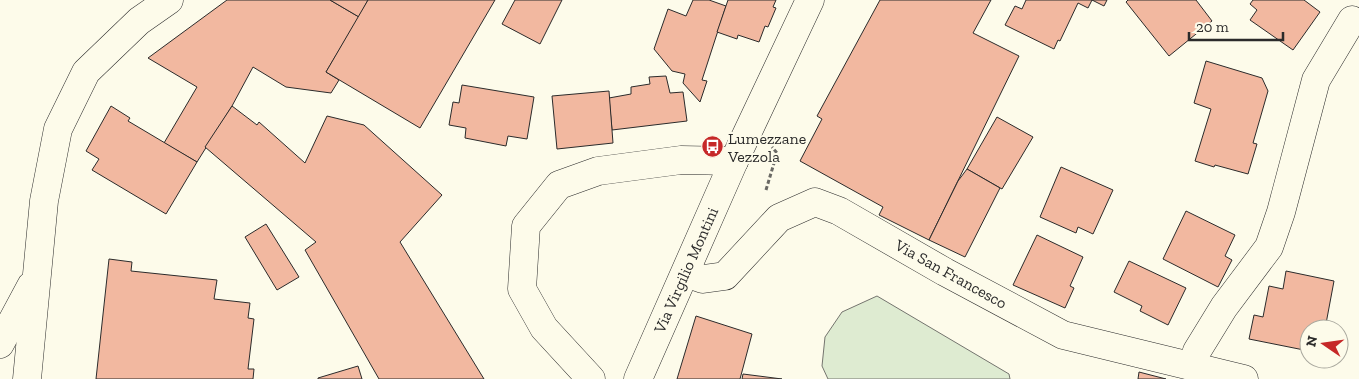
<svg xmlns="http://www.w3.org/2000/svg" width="1359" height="379" viewBox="0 0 1359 379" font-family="'Zilla Slab',serif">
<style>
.green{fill:#deebd1;stroke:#74746e}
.building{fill:#f2b8a0;stroke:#2b2b2b}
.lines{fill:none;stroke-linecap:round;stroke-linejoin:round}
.minor-casing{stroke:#2b2b2b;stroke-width:29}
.secondary-casing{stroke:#2b2b2b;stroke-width:29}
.path{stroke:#6a6964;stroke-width:3;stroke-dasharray:4 2.5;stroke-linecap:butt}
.minor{stroke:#fdfbea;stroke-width:28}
.secondary{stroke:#fdfbea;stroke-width:28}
.labels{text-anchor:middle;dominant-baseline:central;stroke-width:4;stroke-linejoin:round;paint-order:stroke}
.poi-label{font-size:16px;fill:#2b2b2b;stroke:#fdfbea;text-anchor:start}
.street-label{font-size:16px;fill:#2b2b2b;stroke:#fdfbea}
</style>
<rect width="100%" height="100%" fill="#fdfbea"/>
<path class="green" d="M877 296 1009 374 1010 379H828L822 366 825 337 842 312Z"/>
<g class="building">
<path d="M227 0H330L359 17 326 72 339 80 331 93 286 87 253 67 232 106 197 162 164 143 197 87 148 58Z"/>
<path d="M330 0H368L359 17Z"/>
<path d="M368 0H495L420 128 326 72Z"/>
<path d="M515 0H562L540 44 502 24Z"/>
<path d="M693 0H709L726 6 702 80 707 81 700 102 683 83 685 74 672 71 654 49 668 9 686 16Z"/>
<path d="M728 0H776L773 7 776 8 768 27 765 26 759 42 738 35 737 39 717 32Z"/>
<path d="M880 0H991L973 33 1019 56 929 240 879 215 883 207 800 161 822 119 817 116Z"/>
<path d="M1026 0H1107L1104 6 1092 0 1088 8 1078 3 1060 41 1058 40 1054 49 1005 25 1015 6 1022 9Z"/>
<path d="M1128 0H1196L1212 21 1169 56 1126 2Z"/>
<path d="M1253 0H1304L1320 12 1293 50 1250 20 1257 10 1250 4Z"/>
<path d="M1206 61 1262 78 1268 91 1253 143 1257 144 1248 174 1215 165 1214 167 1195 161 1211 109 1194 103Z"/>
<path d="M666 76 670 93 683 92 687 121 612 130 609 98 631 94V87L650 84 649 77Z"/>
<path d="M462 85 534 97 527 139 508 136 506 146 465 138 466 128 449 125 453 102 459 103Z"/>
<path d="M609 91 613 143 557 149 552 96Z"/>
<path d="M111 106 130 118 128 121 197 162 166 214 92 170 99 159 86 151Z"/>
<path d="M232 106 257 125 259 122 305 163 327 116 364 125 442 195 400 242 484 379H379L305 250 316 242 205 147Z"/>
<path d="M997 117 1033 137 1002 189 967 169Z"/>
<path d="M1061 167 1113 190 1093 234 1078 227 1076 233 1040 217Z"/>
<path d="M967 169 1000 188 965 257 929 240 958 181Z"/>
<path d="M1186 211 1235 235 1225 256 1232 260 1218 287 1163 259Z"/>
<path d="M266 224 299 277 277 290 245 237Z"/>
<path d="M1037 235 1083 257 1070 286 1074 288 1065 308 1013 285Z"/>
<path d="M109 259 132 262 131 271 217 280 214 299 250 303 248 318 254 319 248 369H254L253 379H96Z"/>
<path d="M1129 261 1186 288 1168 325 1140 311 1142 306 1114 292Z"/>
<path d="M1286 271 1334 281 1325 329H1309V351L1249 339 1254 315 1263 317 1269 286 1283 289Z"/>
<path d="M696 316 752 334 740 379H677Z"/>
<path d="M358 366 362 379H318V378Z"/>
<path d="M1139 372 1166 379H1138Z"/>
<path d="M743 374 782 379H742Z"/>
</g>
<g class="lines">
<defs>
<g id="minor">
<path d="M686 273 703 279 725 276 779 218 815 202 839 211 945 272 1063 335 1244 379"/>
<path d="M0 344 31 286"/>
<path d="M1192 366 1197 351 1224 307 1269 247 1281 212 1316 80 1352 20"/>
<path d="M27 379 44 201 58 129 86 72 139 21 169 0"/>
<path d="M591 379 544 328 522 289 526 226 559 185 598 171 681 160 734 161"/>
</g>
<path id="secondary" d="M638 379 734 161 810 0"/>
</defs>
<use href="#minor" class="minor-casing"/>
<use href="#secondary" class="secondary-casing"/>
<path class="path" d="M766 190 777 153 772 147"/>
<use href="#minor" class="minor"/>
<use href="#secondary" class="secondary"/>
</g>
<defs>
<symbol id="bus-disc" viewBox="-11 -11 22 22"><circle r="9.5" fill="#c62828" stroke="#fdfbea"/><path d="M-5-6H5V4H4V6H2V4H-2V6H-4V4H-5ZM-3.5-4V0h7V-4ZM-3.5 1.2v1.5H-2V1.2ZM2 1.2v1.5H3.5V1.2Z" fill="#fff"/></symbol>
</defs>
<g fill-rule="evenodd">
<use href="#bus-disc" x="700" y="134" width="25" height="25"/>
</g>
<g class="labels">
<g class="poi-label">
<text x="728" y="138">Lumezzane<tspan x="728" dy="18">Vezzola</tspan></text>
</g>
<g class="street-label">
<text transform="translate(686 270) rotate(-66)">Via Virgilio Montini</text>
<text transform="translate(951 274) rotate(29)">Via San Francesco</text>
</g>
</g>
<g transform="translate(1324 344) rotate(283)"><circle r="24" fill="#fdfbea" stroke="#a9a89e"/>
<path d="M0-4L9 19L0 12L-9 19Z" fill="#c62828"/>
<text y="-8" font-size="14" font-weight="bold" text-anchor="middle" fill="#2b2b2b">N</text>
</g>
<path d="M1189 32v8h94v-8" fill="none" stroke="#2b2b2b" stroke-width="2.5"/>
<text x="1196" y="32" font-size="15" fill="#2b2b2b" stroke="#fdfbea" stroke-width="4" paint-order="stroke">20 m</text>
</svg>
